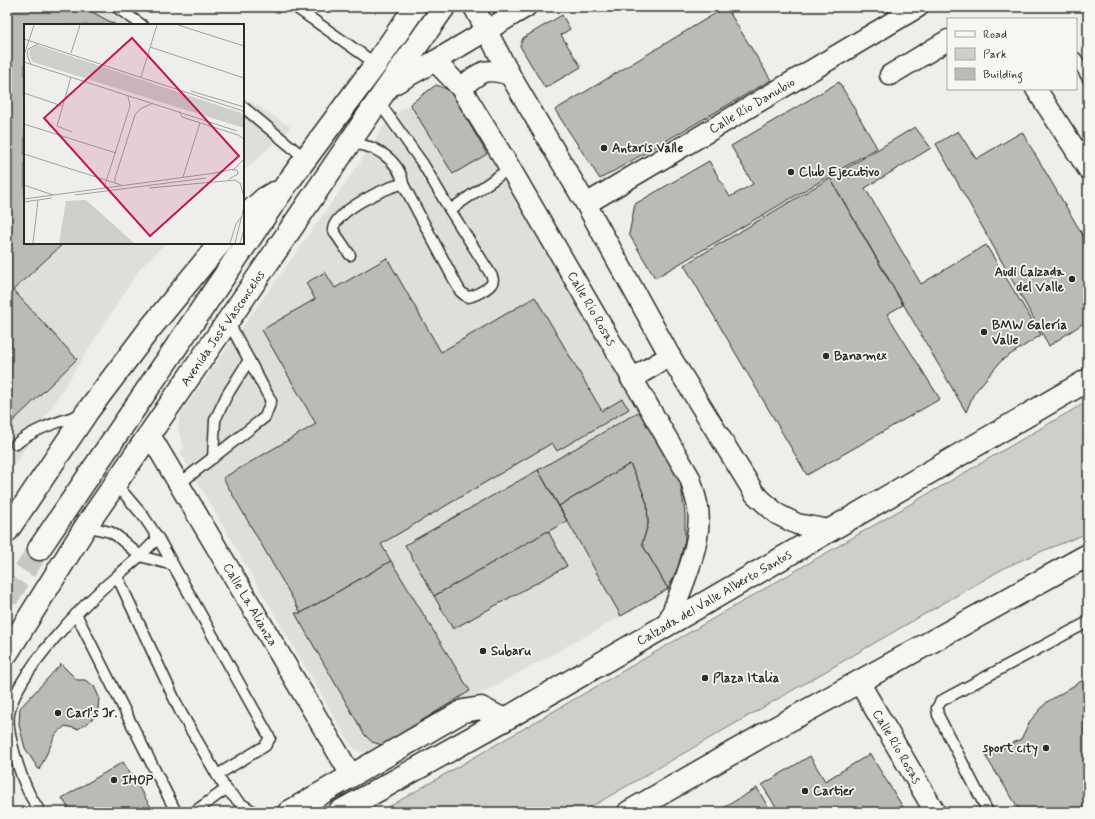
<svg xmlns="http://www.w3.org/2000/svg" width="1095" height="819" viewBox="0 0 1095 819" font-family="Mynerve,sans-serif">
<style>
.built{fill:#dededb}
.green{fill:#cececa;stroke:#7c7c7a}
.building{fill:#babab7;stroke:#2b2b2b}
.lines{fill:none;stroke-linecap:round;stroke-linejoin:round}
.secondary-tunnel{stroke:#c7c7c4;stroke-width:22;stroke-dasharray:22 11;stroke-linecap:butt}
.lane-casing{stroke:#2b2b2b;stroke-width:13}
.street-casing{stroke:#2b2b2b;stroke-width:23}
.secondary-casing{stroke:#2b2b2b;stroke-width:25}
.lane{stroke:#f6f6f2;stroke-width:10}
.street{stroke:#f6f6f2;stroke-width:20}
.secondary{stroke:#f6f6f2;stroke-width:22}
.poi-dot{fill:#2b2b2b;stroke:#f6f6f2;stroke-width:1.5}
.labels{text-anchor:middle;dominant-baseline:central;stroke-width:3.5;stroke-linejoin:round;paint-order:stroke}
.street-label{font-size:13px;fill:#2b2b2b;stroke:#f6f6f2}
.poi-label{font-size:13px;font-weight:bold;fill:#2b2b2b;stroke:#f6f6f2;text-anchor:start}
.inset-road{fill:none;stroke:#a0a09e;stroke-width:1}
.view{fill:#c2185b;fill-opacity:0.15;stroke:#c2185b;stroke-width:2}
.inset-edge{fill:none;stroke:#2b2b2b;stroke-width:2}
</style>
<rect width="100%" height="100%" fill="#eeeeea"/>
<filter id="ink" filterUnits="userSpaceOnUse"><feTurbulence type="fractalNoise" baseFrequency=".025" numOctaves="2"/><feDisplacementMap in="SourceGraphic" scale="8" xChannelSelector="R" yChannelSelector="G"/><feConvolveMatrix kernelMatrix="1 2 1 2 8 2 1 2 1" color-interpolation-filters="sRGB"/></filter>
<g filter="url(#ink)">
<g class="built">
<path d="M7 7H105L133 25H25V243H166L140 268 7 477Z"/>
<path d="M436 85 450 90 680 480 685 513V540L668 589 662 594 491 688 373 750 364 753 355 749 349 742 180 452 184 448 178 430 180 414 310 233 368 151 384 126 394 115Z"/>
<path d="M243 97 291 127 243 172Z"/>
</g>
<path class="green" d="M1088 401V533L1040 552 1006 567 582 812H380Z"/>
<g class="building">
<path d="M7 7H83L116 25H25V243H64L13 290 77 359 7 427Z"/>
<path d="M726 7 771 80 600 179 555 110Z"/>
<path d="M562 15 570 29 561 35 581 67 545 88 520 46 523 38Z"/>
<path d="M839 82 877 148 655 278 629 234 635 204 709 161 730 197 753 184 731 146Z"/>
<path d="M436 85 450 90 487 154 453 174 410 104Z"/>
<path d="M915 127 931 148 865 188 921 284 986 245 1041 335 1002 360 974 393 966 412 830 178Z"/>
<path d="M958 131 976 159 1022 132 1088 244V320L1049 346 936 144Z"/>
<path d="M830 178 903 305 887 314 940 399 807 475 684 265Z"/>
<path d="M387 258 441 352 535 297 602 411 622 399 629 409 557 451 552 443 381 544 391 561 301 613 223 478 316 424 262 330 315 299 306 283 325 272 335 288Z"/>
<path d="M640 411 680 480 685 513V540L678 567 668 589 642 544 648 524 647 504 640 485 630 464 559 506 538 470Z"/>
<path d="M630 464 640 485 647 504 648 524 642 544 668 589 621 616 559 506Z"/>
<path d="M538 470 567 521 434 596 405 545Z"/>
<path d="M548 531 567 566 453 629 434 596Z"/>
<path d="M391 561 470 691 382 745 372 742 364 734 295 613H301Z"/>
<path d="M61 664 77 680H85L94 686 99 697 98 709 94 717 86 724 78 729 65 726 56 734 39 770 25 748 19 725 20 708Z"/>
<path d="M1088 677V812H1021L986 757 1021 739 1030 721 1047 702Z"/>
<path d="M870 754 906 812H841L840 810 837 812H779L762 785 810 756 825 781Z"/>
<path d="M123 762 154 812H71L62 798Z"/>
<path d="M757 788 771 812H716Z"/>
</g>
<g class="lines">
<path class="secondary-tunnel" d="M7 599 39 549"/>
<defs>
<g id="lane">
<path d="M116 7 142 25"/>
<path d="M295 7 376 64"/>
<path d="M1076 58 1088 79"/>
<path d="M378 101 423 164 450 210"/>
<path d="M243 107 306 159"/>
<path d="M349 145C372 142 400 160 403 184"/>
<path d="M350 255 333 230C333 212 387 186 403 184L460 291 467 297C473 297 490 288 492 283 494 279 492 276 490 273L450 210 510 168"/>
<path d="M16 444C35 428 59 422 82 414"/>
<path d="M213 458 215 420 227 395 249 360"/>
<path d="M116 484 144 517 158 538 270 738 265 746 217 775"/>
<path d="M179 484 265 417 271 401 228 321"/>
<path d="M86 526 110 532 117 536 140 556 173 565"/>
<path d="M158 538 140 556 117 576 180 711 217 775 226 789 240 803 254 812"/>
<path d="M76 614 176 812"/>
<path d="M40 812C36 805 31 798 28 791 20 774 6 732 9 714 15 674 85 602 117 576"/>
<path d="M194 812 226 789"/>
<path d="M988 812 938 715 937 708 941 701 1088 622"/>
</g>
<g id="street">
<path d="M474 7 510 75 586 204 670 356 755 494 777 514 797 524 830 530"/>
<path d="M435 61 526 7"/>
<path d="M890 75 948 40"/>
<path id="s1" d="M387 88 435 61 461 88 510 168 690 478C693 488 696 498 698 508 703 544 680 592 667 625"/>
<path d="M461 88C481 71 485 67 510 75"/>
<path d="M1036 89 1088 169"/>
<path id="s2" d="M586 204 918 7"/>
<path d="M631 379 670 356"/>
<path id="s3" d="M150 435 351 775"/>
<path id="s4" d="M859 682 935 812"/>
</g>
<g id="secondary">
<path d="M243 218 264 199 274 193"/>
<path d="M7 531 87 412 148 331 220 243"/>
<path d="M39 549 286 185 376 64 415 7"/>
<path id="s5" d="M7 653 86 526 243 299 378 101 444 7"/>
<path d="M289 812 463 711 481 708 504 720"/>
<path id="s6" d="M339 812 504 720 1088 380"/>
<path d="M629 812 779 726 1088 555"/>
</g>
</defs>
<use href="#lane" class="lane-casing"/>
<use href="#street" class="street-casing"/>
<use href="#secondary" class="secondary-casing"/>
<use href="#lane" class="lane"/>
<use href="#street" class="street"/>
<use href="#secondary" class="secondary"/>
</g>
</g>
<g class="poi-dot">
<circle cx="604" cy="148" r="4"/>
<circle cx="791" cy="172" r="4"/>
<circle cx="1072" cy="279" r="4"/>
<circle cx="984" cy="332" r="4"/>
<circle cx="826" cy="356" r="4"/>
<circle cx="483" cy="651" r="4"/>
<circle cx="705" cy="678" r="4"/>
<circle cx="58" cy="713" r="4"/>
<circle cx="1046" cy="748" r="4"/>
<circle cx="114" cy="780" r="4"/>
<circle cx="805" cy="791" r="4"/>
</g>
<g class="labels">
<g class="street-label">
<text stroke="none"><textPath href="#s2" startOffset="193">Calle Río Danubio</textPath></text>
<text stroke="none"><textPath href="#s1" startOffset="349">Calle Río Rosas</textPath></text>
<text stroke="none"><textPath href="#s5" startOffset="390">Avenida José Vasconcelos</textPath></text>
<text stroke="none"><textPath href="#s6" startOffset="432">Calzada del Valle Alberto Santos</textPath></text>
<text stroke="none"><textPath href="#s3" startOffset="197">Calle La Alianza</textPath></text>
<text stroke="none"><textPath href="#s4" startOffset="75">Calle Río Rosas</textPath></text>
</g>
<g class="poi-label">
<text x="612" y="148">Antaris Valle</text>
<text x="799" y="172">Club Ejecutivo</text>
<text x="1064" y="272" text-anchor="end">Audi Calzada<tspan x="1064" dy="15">del Valle</tspan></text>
<text x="992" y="325">BMW Galería<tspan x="992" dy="15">Valle</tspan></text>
<text x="834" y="356">Banamex</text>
<text x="491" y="651">Subaru</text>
<text x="713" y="678">Plaza Italia</text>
<text x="66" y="713">Carl's Jr.</text>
<text x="1038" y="748" text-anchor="end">sport city</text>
<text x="122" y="780">IHOP</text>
<text x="813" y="791">Cartier</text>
</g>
</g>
<g transform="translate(24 24)">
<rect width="220" height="220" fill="#eeeeea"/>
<path d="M13 21 220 90V104L9 38 5 31 6 25ZM62 176 110 219H35L42 177Z" fill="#cececa"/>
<path class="inset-road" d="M154 1 220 22M0 15 219 87M126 23 220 54M47 29 56 1M0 31 10 1M0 38 213 107M7 40 3 31 4 25 14 20M47 53 33 102 48 108M117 53 133 1M167 67 220 83M0 69 38 82M155 87 158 93 214 111 220 115M0 100 92 129M0 130 91 159M159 153 176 99M205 155 214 150 213 146H208M0 161 29 171M97 161 91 159V154L111 91 116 85 129 79M80 164 106 82 104 72M125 164 211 156 216 159 220 173M51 171 182 154M0 175 191 149 210 145 220 135M0 178 28 174M9 219 14 176M206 219 212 200 218 192M211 219 220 183M216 219 220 205"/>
<path class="view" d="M108 14 215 132 126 212 20 94Z"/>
<rect width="220" height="220" class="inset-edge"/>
</g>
<rect width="1095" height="819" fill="none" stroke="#f6f6f2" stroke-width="24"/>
<rect x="12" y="12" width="1071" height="795" fill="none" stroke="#2b2b2b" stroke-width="1.5" filter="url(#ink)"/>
<rect x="947" y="18" width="130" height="72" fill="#f6f6f2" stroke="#a5a5a2"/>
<rect x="955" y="31" width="20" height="6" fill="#f6f6f2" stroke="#a5a5a2"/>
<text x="983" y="38" font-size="12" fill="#2b2b2b">Road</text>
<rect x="955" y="48" width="20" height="12" fill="#cececa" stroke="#a5a5a2"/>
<text x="983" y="58" font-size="12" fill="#2b2b2b">Park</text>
<rect x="955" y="68" width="20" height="12" fill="#babab7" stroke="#a5a5a2"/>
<text x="983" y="78" font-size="12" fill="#2b2b2b">Building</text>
</svg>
